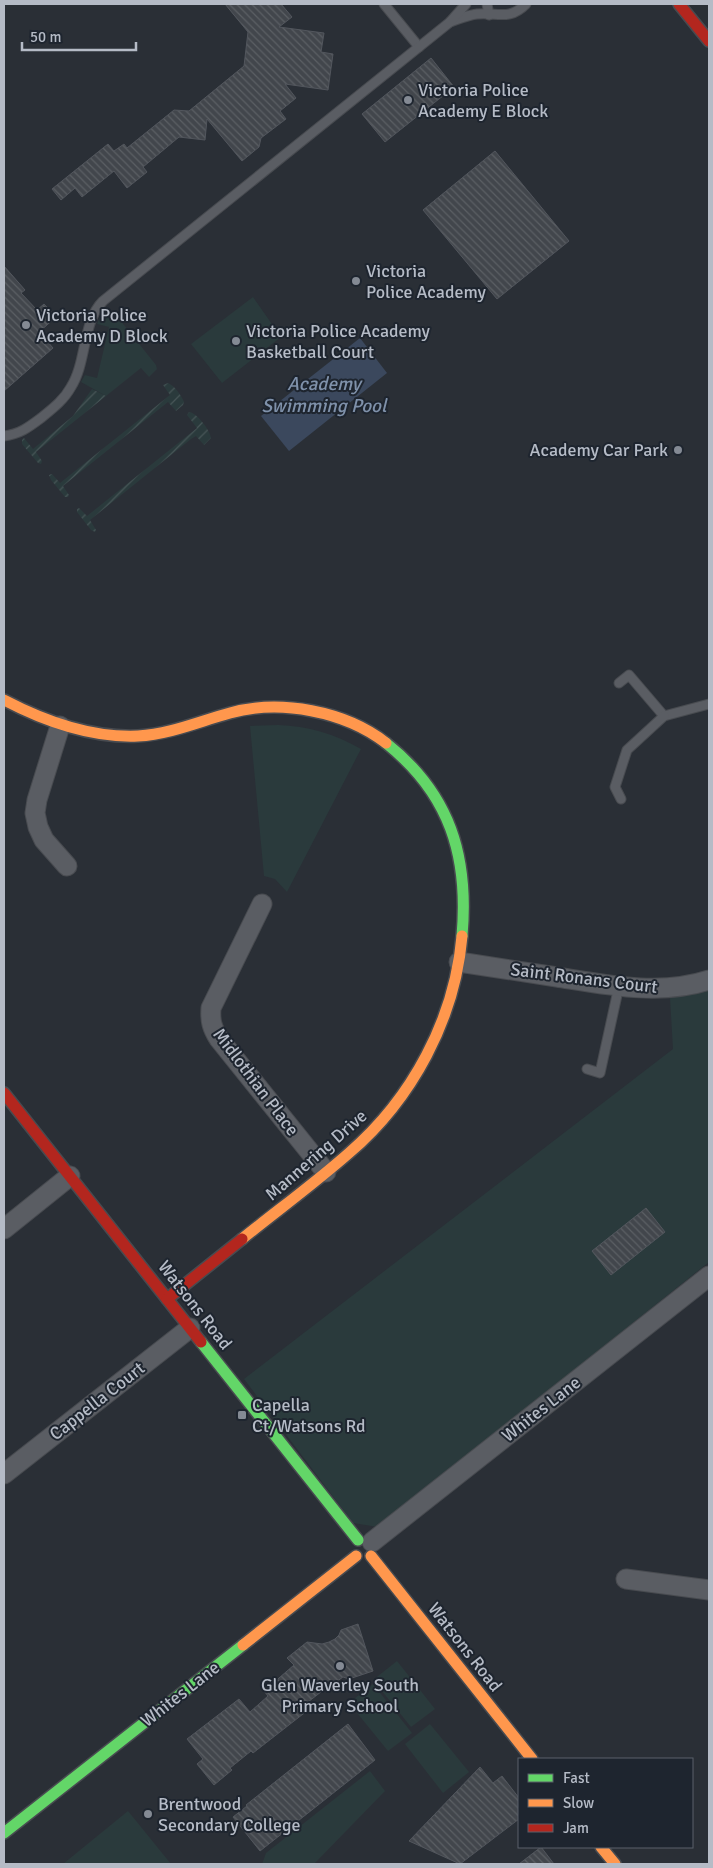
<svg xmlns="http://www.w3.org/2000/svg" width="713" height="1868" viewBox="0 0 713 1868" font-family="Signika,sans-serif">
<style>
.green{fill:#2a3a3c}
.garden{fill:url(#garden-furrows)}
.water{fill:#3b485d}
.building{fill:url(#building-back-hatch);stroke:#52565d}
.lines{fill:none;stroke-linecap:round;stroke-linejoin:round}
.lane-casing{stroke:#484b50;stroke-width:11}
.street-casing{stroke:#484b50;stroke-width:21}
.fast-casing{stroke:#484b50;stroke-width:14}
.slow-casing{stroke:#484b50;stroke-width:14}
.jam-casing{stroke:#484b50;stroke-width:14}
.lane{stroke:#5a5d63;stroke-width:9}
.street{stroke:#5a5d63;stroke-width:19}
.fast{stroke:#63d668;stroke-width:11}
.slow{stroke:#ff974d;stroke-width:11}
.jam{stroke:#b3261e;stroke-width:11}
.poi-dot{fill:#848a94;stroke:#1e252f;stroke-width:2}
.labels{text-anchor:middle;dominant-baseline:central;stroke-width:4;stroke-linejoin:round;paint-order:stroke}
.poi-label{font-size:18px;fill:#b5bbc6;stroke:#1e252f;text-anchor:start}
.street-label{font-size:18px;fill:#b5bbc6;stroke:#1e252f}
.water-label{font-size:19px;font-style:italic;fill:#7f91aa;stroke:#1e252f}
</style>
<defs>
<pattern id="garden-furrows" width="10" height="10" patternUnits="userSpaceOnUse" patternTransform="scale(1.25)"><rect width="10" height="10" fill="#2a3a3c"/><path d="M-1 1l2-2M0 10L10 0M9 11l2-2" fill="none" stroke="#475557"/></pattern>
<pattern id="building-back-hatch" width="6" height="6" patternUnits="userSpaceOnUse" patternTransform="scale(1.25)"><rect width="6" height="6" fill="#42464c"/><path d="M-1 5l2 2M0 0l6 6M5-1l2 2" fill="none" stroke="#5b5f64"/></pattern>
</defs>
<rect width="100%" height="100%" fill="#2a2f36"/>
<g class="green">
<path d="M253 297 281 337 222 383 191 344Z"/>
<path d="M108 312H113L116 315 156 365 157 369 149 377 141 368 106 396 81 382 85 375 97 378 109 327 97 324 100 317Z"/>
<path d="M278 725C308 726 335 734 361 749L287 892 275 879 264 876 250 726Z"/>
<path d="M709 984V1262L378 1527 353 1523 244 1379 673 1049 670 998Z"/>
<path d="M397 1661 435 1709 411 1727 373 1680Z"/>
<path d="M373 1684 412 1733 388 1751 349 1703Z"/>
<path d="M430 1724 469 1772 443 1793 405 1744Z"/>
<path d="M370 1771 385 1791 314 1864H262L266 1853Z"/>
<path d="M128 1811 171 1864H63Z"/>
</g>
<g class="garden">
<path d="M168 383C175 386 181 395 184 402L183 405 176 411 168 402 63 486 69 495 68 497H65L51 480 49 475 52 474 60 483 170 395 163 385Z"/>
<path d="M92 389 106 396 36 452 42 461 41 464 38 463 22 444V440L24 438 33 449 73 416Z"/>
<path d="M189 412C197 413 210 430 211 438L204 445 196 436 191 439 90 520 96 530 95 532 91 530 77 512V509L79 508 87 516 197 428 187 415Z"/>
</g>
<path class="water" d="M360 338 387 373 289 451 261 416Z"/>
<g class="building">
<path d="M225 4H281L292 17 279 27 324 33 321 52 333 54 328 90 285 84 296 98 280 111 286 119 261 138 259 147 242 161 207 119 205 140 179 137 143 167 147 172 127 188 114 171 82 197 75 188 61 200 52 189 108 144 114 151 124 144 127 148 174 110 189 111 244 66 248 32Z"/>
<path d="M431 58 454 87 385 142 362 114Z"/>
<path d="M495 151 569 241 497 299 423 210Z"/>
<path d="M4 266 25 290 21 293 37 310 44 304 56 317 39 332 53 348 4 391Z"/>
<path d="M646 1208 665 1232 611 1275 592 1251Z"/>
<path d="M358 1624 373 1671 349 1679 343 1677 336 1682 335 1681 308 1702 312 1707 253 1753 251 1751 230 1768 232 1770 214 1785 197 1764 203 1759 187 1739 239 1699 250 1712 268 1696 264 1691 294 1665 287 1658 307 1642 322 1644 329 1642 335 1639 339 1635 341 1630Z"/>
<path d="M348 1724 375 1760 260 1851 233 1817 247 1806 246 1805Z"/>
<path d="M480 1767 493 1783 502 1776 519 1798V1819L460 1864 409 1841Z"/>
<path d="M541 1847 554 1864H519Z"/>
</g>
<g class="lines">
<defs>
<g id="lane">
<path d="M384 4 419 47"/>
<path d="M487 4 489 15"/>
<path d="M450 22C459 19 468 15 477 14 498 12 509 21 526 4"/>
<path d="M4 436C20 434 29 427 41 418 52 409 64 400 71 387 87 362 82 322 103 301L450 22 466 4"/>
<path d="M619 683 629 675 664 716 709 704"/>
<path d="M621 799 615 787 627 750 664 716"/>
<path d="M587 1069 600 1073 619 986"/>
</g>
<g id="street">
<path d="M60 726 37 800 35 813 38 827 44 840 67 866"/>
<path d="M262 904 211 1008C210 1021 212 1028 219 1039L326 1172"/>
<path d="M459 962C492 967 525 972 557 977 607 985 660 996 709 980"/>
<path d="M4 1229 70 1176"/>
<path d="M4 1474 190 1328"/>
<path d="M372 1542 709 1276"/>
<path d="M626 1579 709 1590"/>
</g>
<g id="fast">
<path d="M386 743C450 794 469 856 462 936"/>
<path d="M201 1342 358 1540"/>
<path d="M4 1833 243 1645"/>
</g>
<g id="slow">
<path d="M4 700C46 722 91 738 138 736 171 734 200 721 230 713 280 699 345 711 386 743"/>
<path d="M242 1239C278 1210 315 1183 349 1153 412 1099 455 1019 462 936"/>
<path d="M371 1556 532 1759"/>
<path d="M243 1645 356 1556"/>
<path d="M601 1847 615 1864"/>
</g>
<g id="jam">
<path d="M679 4 709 41"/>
<path d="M4 1093 201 1342"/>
<path d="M167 1299 242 1239"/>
</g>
</defs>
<use href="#lane" class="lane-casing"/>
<use href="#street" class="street-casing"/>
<use href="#fast" class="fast-casing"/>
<use href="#slow" class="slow-casing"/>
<use href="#jam" class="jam-casing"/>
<use href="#lane" class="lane"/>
<use href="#street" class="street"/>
<use href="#fast" class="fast"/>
<use href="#slow" class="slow"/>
<use href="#jam" class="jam"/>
</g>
<g class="poi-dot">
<circle cx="408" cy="100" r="5"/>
<circle cx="356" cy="281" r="5"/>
<circle cx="26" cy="325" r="5"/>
<circle cx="236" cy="341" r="5"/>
<circle cx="678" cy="450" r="5"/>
<rect x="237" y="1410" width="10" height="10" rx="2.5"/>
<circle cx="340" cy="1666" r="5"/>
<circle cx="148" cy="1814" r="5"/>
</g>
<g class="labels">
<g class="poi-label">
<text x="418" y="90">Victoria Police<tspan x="418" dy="21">Academy E Block</tspan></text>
<text x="366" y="271">Victoria<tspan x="366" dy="21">Police Academy</tspan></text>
<text x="36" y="315">Victoria Police<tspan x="36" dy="21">Academy D Block</tspan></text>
<text x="246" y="331">Victoria Police Academy<tspan x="246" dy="21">Basketball Court</tspan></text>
<text x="668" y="450" text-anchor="end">Academy Car Park</text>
<text x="252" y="1405">Capella<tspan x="252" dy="21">Ct/Watsons Rd</tspan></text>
<text x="340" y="1685" text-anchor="middle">Glen Waverley South<tspan x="340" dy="21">Primary School</tspan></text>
<text x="158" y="1804">Brentwood<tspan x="158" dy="21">Secondary College</tspan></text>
</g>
<g class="street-label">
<text transform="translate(584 978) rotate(7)">Saint Ronans Court</text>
<text transform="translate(256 1082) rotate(53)">Midlothian Place</text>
<text transform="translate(316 1155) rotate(-41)">Mannering Drive</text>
<text transform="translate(195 1305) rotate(52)">Watsons Road</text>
<text transform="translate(97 1401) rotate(-38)">Cappella Court</text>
<text transform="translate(541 1409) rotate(-38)">Whites Lane</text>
<text transform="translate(465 1647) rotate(52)">Watsons Road</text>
<text transform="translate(180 1694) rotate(-38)">Whites Lane</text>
</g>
<g class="water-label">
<text x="324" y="384">Academy<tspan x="324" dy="22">Swimming Pool</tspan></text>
</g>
</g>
<rect width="713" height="1868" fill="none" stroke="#b5bbc6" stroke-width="10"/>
<rect x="518" y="1758" width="175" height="90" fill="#1e252f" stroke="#5a616b"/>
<rect x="528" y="1774" width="25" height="8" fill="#63d668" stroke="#5a616b"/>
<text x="563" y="1783" font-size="15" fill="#b5bbc6">Fast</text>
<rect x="528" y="1799" width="25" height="8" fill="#ff974d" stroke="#5a616b"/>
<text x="563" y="1808" font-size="15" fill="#b5bbc6">Slow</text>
<rect x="528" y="1824" width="25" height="8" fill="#b3261e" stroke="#5a616b"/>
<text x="563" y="1833" font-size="15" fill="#b5bbc6">Jam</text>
<path d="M22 42v8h114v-8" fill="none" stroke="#b5bbc6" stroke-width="2.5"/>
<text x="30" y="42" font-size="15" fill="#b5bbc6" stroke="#1e252f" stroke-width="4" paint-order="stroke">50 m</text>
</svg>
